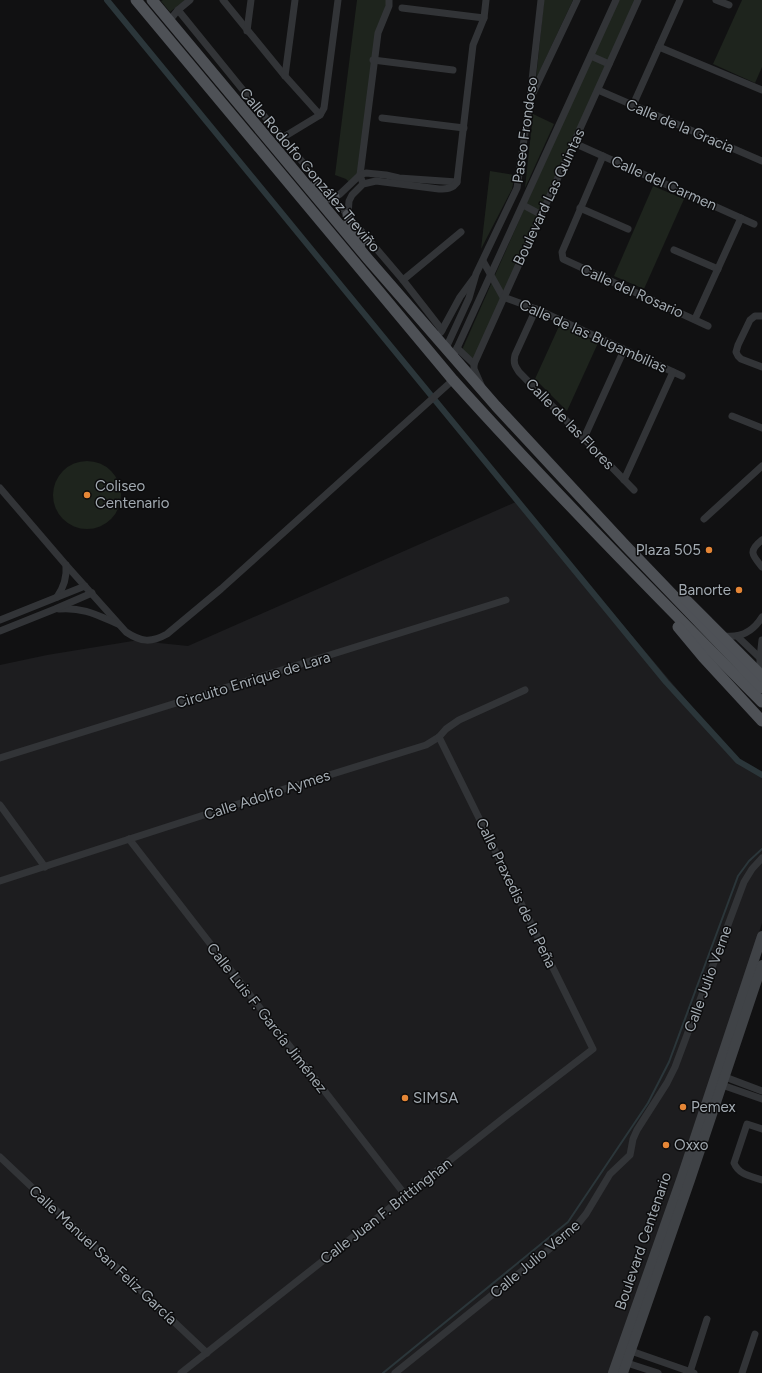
<svg xmlns="http://www.w3.org/2000/svg" width="762" height="1373" viewBox="0 0 762 1373" font-family="Figtree,sans-serif">
<style>
.built{fill:#1d1d1f}
.green{fill:#1e241d}
.lines{fill:none;stroke-linecap:round;stroke-linejoin:round}
.stream{stroke:#2b363a;stroke-width:2}
.canal{stroke:#2b363a;stroke-width:6}
.minor{stroke:#323437;stroke-width:7}
.secondary{stroke:#404347;stroke-width:10}
.primary{stroke:#4e5156;stroke-width:11}
.poi-dot{fill:#e58636;stroke:#0c0c0d;stroke-width:1.5}
.labels{text-anchor:middle;dominant-baseline:central;stroke-width:3;stroke-linejoin:round;paint-order:stroke}
.street-label{font-size:15px;fill:#a3abb2;stroke:#0c0c0d}
.poi-label{font-size:15px;fill:#a3abb2;stroke:#0c0c0d;text-anchor:start}
</style>
<rect width="100%" height="100%" fill="#111112"/>
<path class="built" d="M518 501 738 761 762 775V923L620 1373H0V665L47 655 145 639 159 643 188 646Z"/>
<g class="green">
<path d="M163 0H185L170 12 161 1Z"/>
<path d="M357 0H388L376 34 359 175 350 183 346 179 335 175Z"/>
<path d="M544 0H573L536 79Z"/>
<path d="M618 0H636L473 360 462 350 525 207Z"/>
<path d="M742 0H762V67L755 83 713 64Z"/>
<path d="M533 114 554 124 525 188Z"/>
<path d="M490 171 515 175 512 189 481 249Z"/>
<path d="M653 186 684 199 644 289 614 276Z"/>
<path d="M560 324 598 343 567 411 535 379Z"/>
<circle cx="87" cy="495" r="34"/>
</g>
<g class="lines">
<path class="stream" d="M383 1373 568 1222 648 1103 669 1062 738 876 749 861 762 849"/>
<path class="canal" d="M107 0 666 682 738 761 762 775"/>
<g class="minor">
<path d="M223 0 285 76 320 115"/>
<path d="M716 0 729 5"/>
<path d="M402 8 484 18"/>
<path d="M178 10 282 138 403 280 442 330"/>
<path d="M169 21 178 10 190 0"/>
<path d="M247 31 251 0"/>
<path d="M659 47 762 90"/>
<path d="M591 56 609 64"/>
<path d="M373 60 453 70"/>
<path d="M285 76 295 0"/>
<path d="M598 90 762 161"/>
<path d="M533 93 577 0"/>
<path d="M633 105 680 0"/>
<path d="M382 118 464 128"/>
<path d="M282 138 320 115 324 108 338 0"/>
<path d="M574 143 754 224"/>
<path d="M603 156 562 252 563 259 708 326"/>
<path d="M363 184 360 175 378 33 389 6V0"/>
<path d="M334 197 340 194 360 175 366 173 386 175 399 178 457 182"/>
<path d="M523 205 540 214"/>
<path d="M580 208 628 229"/>
<path d="M348 215 349 201 352 195 363 184 376 181 439 189C446 189 453 189 457 182L473 45 484 18 486 0"/>
<path d="M674 250 718 269"/>
<path d="M483 261 503 297 536 309 682 376"/>
<path d="M403 280 461 232"/>
<path d="M536 309 515 355C513 363 515 366 519 372L634 490"/>
<path d="M762 316H755L750 320 738 345 736 352 738 356 741 359 762 367"/>
<path d="M695 319 741 218"/>
<path d="M441 332 460 297 474 278"/>
<path d="M446 348 469 298 476 274 517 188 530 98 541 0"/>
<path d="M457 348 474 364"/>
<path d="M453 357 616 0"/>
<path d="M481 385 474 369V364L638 0"/>
<path d="M732 416 762 428"/>
<path d="M584 438 624 350"/>
<path d="M624 480 673 372"/>
<path d="M0 488 66 565 126 632C141 642 151 643 167 634L221 589 453 380"/>
<path d="M704 519 762 466"/>
<path d="M762 540C748 551 752 555 762 567"/>
<path d="M57 597C64 587 67 577 66 565"/>
<path d="M59 609C83 607 97 615 118 624"/>
<path d="M0 620 85 586"/>
<path d="M0 631 55 609 92 593"/>
<path d="M724 636C741 638 753 632 762 617"/>
<path d="M738 637 760 658"/>
<path d="M760 674V658L762 640"/>
<path d="M0 758 506 600"/>
<path d="M0 805 45 867"/>
<path d="M129 839 406 1196"/>
<path d="M0 881 281 790 426 745 439 737 446 729 459 720 525 690"/>
<path d="M725 1077 762 1091"/>
<path d="M722 1085 762 1099"/>
<path d="M762 1129 747 1124 734 1163C739 1175 751 1176 762 1180"/>
<path d="M0 1157 207 1353"/>
<path d="M631 1351 694 1373"/>
<path d="M627 1363 658 1373"/>
<path d="M690 1372 707 1319"/>
<path d="M181 1373 506 1116 593 1049 439 737"/>
<path d="M395 1373 573 1230 586 1214 610 1174 630 1155 633 1139 637 1130 667 1083 675 1067 744 882 752 869 762 858"/>
<path d="M742 1373 755 1334"/>
</g>
<g class="secondary">
<path d="M613 1373 682 1177 762 936"/>
<path d="M623 1373 690 1180 762 965"/>
</g>
<g class="primary">
<path d="M136 0 453 380C553 491 657 597 762 702"/>
<path d="M152 0 368 259 496 406 624 544 762 688"/>
<path d="M314 186 327 197H334"/>
<path d="M348 215 350 224 362 242"/>
<path d="M686 600 762 676"/>
<path d="M678 627 703 657 762 721"/>
</g>
</g>
<g class="poi-dot">
<circle cx="87" cy="495" r="4"/>
<circle cx="709" cy="550" r="4"/>
<circle cx="739" cy="590" r="4"/>
<circle cx="405" cy="1098" r="4"/>
<circle cx="683" cy="1107" r="4"/>
<circle cx="666" cy="1145" r="4"/>
</g>
<g class="labels">
<g class="street-label">
<text transform="translate(680 126) rotate(23)">Calle de la Gracia</text>
<text transform="translate(525 130) rotate(-82)">Paseo Frondoso</text>
<text transform="translate(310 170) rotate(50)">Calle Rodolfo González Treviño</text>
<text transform="translate(664 183) rotate(24)">Calle del Carmen</text>
<text transform="translate(549 197) rotate(-65)">Boulevard Las Quintas</text>
<text transform="translate(632 291) rotate(24)">Calle del Rosario</text>
<text transform="translate(593 336) rotate(24)">Calle de las Bugambilias</text>
<text transform="translate(570 424) rotate(46)">Calle de las Flores</text>
<text transform="translate(253 680) rotate(-17)">Circuito Enrique de Lara</text>
<text transform="translate(267 795) rotate(-18)">Calle Adolfo Aymes</text>
<text transform="translate(516 893) rotate(64)">Calle Praxedis de la Peña</text>
<text transform="translate(708 979) rotate(-70)">Calle Julio Verne</text>
<text transform="translate(267 1018) rotate(52)">Calle Luis F. García Jiménez</text>
<text transform="translate(386 1211) rotate(-38)">Calle Juan F. Brittinghan</text>
<text transform="translate(643 1241) rotate(-71)">Boulevard Centenario</text>
<text transform="translate(103 1255) rotate(43)">Calle Manuel San Feliz García</text>
<text transform="translate(535 1259) rotate(-40)">Calle Julio Verne</text>
</g>
<g class="poi-label">
<text x="95" y="486">Coliseo<tspan x="95" dy="17">Centenario</tspan></text>
<text x="701" y="550" text-anchor="end">Plaza 505</text>
<text x="731" y="590" text-anchor="end">Banorte</text>
<text x="413" y="1098">SIMSA</text>
<text x="691" y="1107">Pemex</text>
<text x="674" y="1145">Oxxo</text>
</g>
</g>
</svg>
